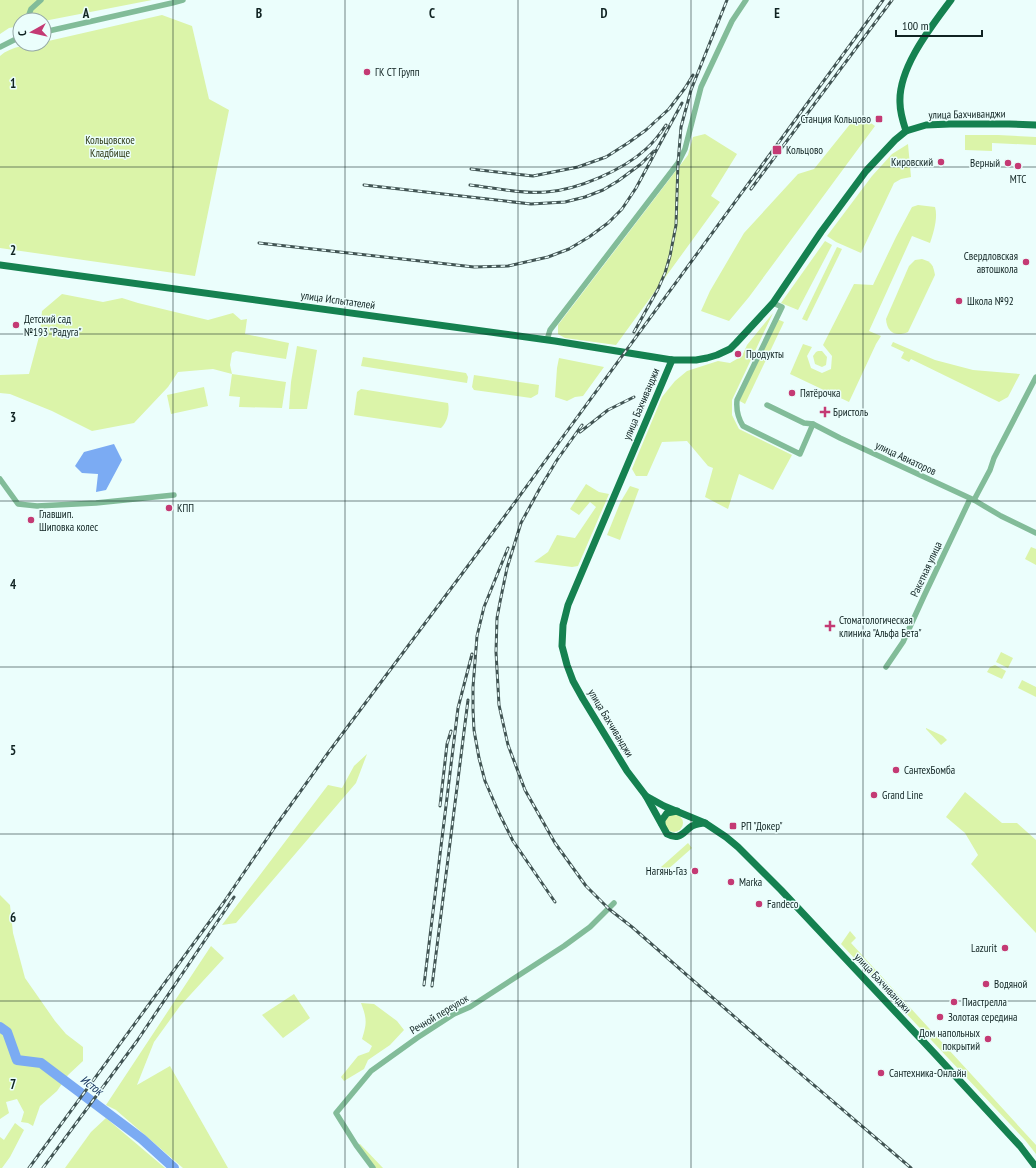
<svg xmlns="http://www.w3.org/2000/svg" width="1036" height="1168" viewBox="0 0 1036 1168" font-family="'PT Sans Narrow',sans-serif">
<style>
.green{fill:#dbf4a9}
.water{fill:#7babf3}
.lines{fill:none;stroke-linecap:round;stroke-linejoin:round}
.river{stroke:#7babf3;stroke-width:10}
.minor{stroke:#82bc99;stroke-width:5.5}
.major{stroke:#158150;stroke-width:7}
.rail-casing{stroke:#415453;stroke-width:3}
.rail{stroke:#ebfefc;stroke-width:1.5;stroke-dasharray:4.5;stroke-linecap:butt}
.grid{fill:none;stroke:#102322;stroke-width:1;stroke-opacity:0.55}
.poi-dot{fill:#c43a74;stroke:#ebfefc;stroke-width:1.5}
.labels{text-anchor:middle;dominant-baseline:central;stroke-width:3;stroke-linejoin:round;paint-order:stroke}
.poi-label{font-size:11px;fill:#102322;stroke:#ebfefc;text-anchor:start}
.street-label{font-size:11px;fill:#102322;stroke:#ebfefc}
.park-label{font-size:11px;fill:#2f3a16;stroke:#ebfefc}
.water-label{font-size:12px;font-style:italic;fill:#0a2955;stroke:#ebfefc}
.grid-label{font-size:13px;text-anchor:middle;font-weight:bold;fill:#102322;stroke:#ebfefc;stroke-width:3;stroke-linejoin:round;paint-order:stroke}
</style>
<rect width="100%" height="100%" fill="#ebfefc"/>
<g class="green">
<path d="M0 0H152L44 21V20H20V26L9 28 0 34Z"/>
<path d="M162 15 192 26 209 99 229 110 195 276 0 248V56C11 46 30 44 44 44V42Z"/>
<path d="M855 118H864L875 126 749 297 729 321 701 311 710 291 744 233 798 174 814 169Z"/>
<path d="M705 134 737 154 711 196 720 202 616 345 565 338 558 334V325L688 155 693 137Z"/>
<path d="M965 135H998L1036 137V145L992 143V151L965 150Z"/>
<path d="M908 144 911 177 901 179 894 183 861 253 836 242 827 236 872 176 892 154Z"/>
<path d="M918 205 935 207C938 217 934 232 930 243L912 236 869 331 881 336 876 344 849 402 790 374 803 344 812 347 807 356 811 368 822 373 831 369 832 356 823 345 854 284 873 285 896 237 912 207Z"/>
<path d="M825 241 832 245 798 310 781 303Z"/>
<path d="M837 247 842 249 807 321 802 319Z"/>
<path d="M922 259C932 262 933 265 935 275L908 332C896 337 887 333 886 319L909 266 915 260Z"/>
<path d="M62 294 103 302 122 298 138 303 208 320 233 313 241 320 247 319 245 334 289 343 286 359 236 351 232 353 230 365 232 374 286 382 282 408 239 407 240 397 229 396 232 374 213 369 178 372 168 387 134 423 92 431 52 411 10 394 0 393V375L29 374 40 333 42 311Z"/>
<path d="M773 313 732 400V415L739 429 792 455 773 490 739 474 728 509 705 497 713 468 708 466 687 441 662 442 647 476H636L632 469 662 397 675 381 687 371 718 361 730 363 742 356 747 345Z"/>
<path d="M777 319 784 322 745 404 738 400Z"/>
<path d="M893 342 935 360 973 370 1020 374 1008 397 999 402 911 359 909 362 901 358 904 352 891 346Z"/>
<path d="M297 346 317 350 307 409H289L291 382Z"/>
<path d="M818 351H822L827 357 826 365 822 367 815 364 813 356 816 352Z"/>
<path d="M363 357 466 373 468 377 467 383 361 366Z"/>
<path d="M559 358 604 367 583 396 575 397 567 401 555 397 557 368Z"/>
<path d="M474 375 539 385 538 394 531 398 474 390 472 387Z"/>
<path d="M204 387 208 406 171 414 167 395Z"/>
<path d="M361 389 448 403C450 411 447 423 441 428L354 415 357 392Z"/>
<path d="M586 484 599 492 609 494 578 566 572 567 534 562 548 552 557 535 575 538 596 507 590 502 579 515 570 509Z"/>
<path d="M630 486 639 489 620 540 607 535 620 503Z"/>
<path d="M1031 547 1036 549V565L1025 559Z"/>
<path d="M1001 652 1013 658 1008 668 996 662Z"/>
<path d="M995 665 1006 671 1002 679 987 672 990 667Z"/>
<path d="M1022 680 1036 687V697L1018 688Z"/>
<path d="M926 728 943 736 947 740 941 745 926 729Z"/>
<path d="M367 754 356 783 236 923 222 925 328 785 342 788 354 766Z"/>
<path d="M965 792 1002 823H1017L1036 840V933L971 864 978 855 965 833 946 817Z"/>
<circle cx="674" cy="823" r="9"/>
<path d="M688 843 692 848 666 871 661 867Z"/>
<path d="M0 895 10 905 13 933 25 978 55 1021 66 1034 83 1047V1061L68 1075 57 1091 40 1106 33 1126 28 1123 21 1122 24 1112 17 1099 6 1102 9 1113 0 1119Z"/>
<path d="M850 931 856 938 851 943 1036 1145V1154L1025 1140 841 944Z"/>
<path d="M211 946 224 958 180 1006 154 1042 137 1085 170 1066 228 1168H183L116 1110 106 1105Z"/>
<path d="M294 994 310 1018 283 1038 262 1015Z"/>
<path d="M361 1003 374 1004 397 1021 404 1030 390 1045 368 1060 364 1069 344 1081 341 1077 358 1056 369 1052 372 1046 362 1039C367 1023 367 1019 361 1003Z"/>
<path d="M106 1118 165 1168H65L91 1132Z"/>
<path d="M15 1123 24 1130 10 1157 2 1168H0V1137L4 1140Z"/>
<path d="M360 1144 383 1168H373L356 1145Z"/>
</g>
<path class="water" d="M114 444 122 460 106 490 96 492 98 474 82 473 75 466 84 452Z"/>
<g class="lines">
<path class="river" d="M0 1027 7 1032 17 1060 41 1063 142 1139 174 1168"/>
<g class="minor">
<path d="M27 20 31 9 41 0"/>
<path d="M44 32 172 3 183 0"/>
<path d="M0 47 20 37"/>
<path d="M773 303 782 307 737 400C736 410 738 418 743 426L800 454 813 424"/>
<path d="M547 340 550 330 678 163 685 149 701 87 732 21 746 0"/>
<path d="M767 405 804 423 813 424 840 438 974 500 1001 516 1036 533"/>
<path d="M0 479 18 504 37 506 96 503 174 495"/>
<path d="M974 500 990 470 994 458 1036 377"/>
<path d="M886 667 903 642 924 596 970 499"/>
<path d="M373 1168 356 1145 336 1113 371 1071 417 1038 454 1014 470 1007 564 946 590 927 614 903"/>
</g>
<g class="major">
<path d="M906 131C903 122 900 113 900 103 898 68 931 27 951 0"/>
<path d="M0 265 555 341 672 360H696L707 358 717 355 730 349 736 343 773 303 821 232 866 171 895 140 906 131 926 125 950 124H1009L1036 125"/>
<path d="M672 360 568 605 563 625 562 646 567 665 573 681 583 699 627 771 646 796 667 834C680 841 683 832 692 826 697 824 701 823 705 823"/>
<path d="M646 796 664 806 705 823 726 837 738 847 781 890 935 1054 1020 1146 1036 1167"/>
<path d="M662 824V820L667 813 677 811"/>
</g>
<defs>
<g id="rail">
<path d="M471 169 533 176 578 167 606 157 628 143 646 130 669 109 685 88 693 75"/>
<path d="M364 185 531 204 565 202 585 197 603 190 618 181 641 164 654 151"/>
<path d="M470 185C495 188 521 194 546 192 578 190 623 170 646 149 654 142 660 134 666 125"/>
<path d="M751 189 892 0"/>
<path d="M259 243 474 267 508 266 548 257 569 249 589 237 608 223 622 209 636 188 682 103"/>
<path d="M634 332 658 289 665 273 670 256 676 225 678 163 681 127 691 90 727 0"/>
<path d="M582 425 557 460 540 488 521 523 507 568 500 602 497 618 496 652 499 705 508 745 525 790 555 843 586 886 609 909 632 927 761 1040 911 1168"/>
<path d="M580 432 608 410 634 397"/>
<path d="M508 548 484 607 477 636 473 687V710L474 730 479 758 485 781 499 813 513 841 555 902"/>
<path d="M440 806 447 744 451 731"/>
<path d="M424 985 458 708 472 654"/>
<path d="M432 986 468 700"/>
<path d="M29 1168 224 902 277 824 328 753 488 539 883 0"/>
<path d="M43 1168 137 1041 234 897"/>
</g>
</defs>
<use href="#rail" class="rail-casing"/>
<use href="#rail" class="rail"/>
</g>
<path class="grid" d="M173 0V1168M345 0V1168M518 0V1168M691 0V1168M863 0V1168M0 167H1036M0 334H1036M0 501H1036M0 667H1036M0 834H1036M0 1001H1036"/>
<g class="poi-dot">
<circle cx="367" cy="72" r="4"/>
<rect x="875" y="115" width="8" height="8" rx="2"/>
<rect x="772" y="145" width="10" height="10" rx="2"/>
<circle cx="941" cy="162" r="4"/>
<circle cx="1008" cy="163" r="4"/>
<circle cx="1018" cy="166" r="4"/>
<circle cx="1026" cy="262" r="4"/>
<circle cx="959" cy="301" r="4"/>
<circle cx="16" cy="325" r="4"/>
<circle cx="738" cy="354" r="4"/>
<circle cx="792" cy="393" r="4"/>
<path d="M823 406h4v4h4v4h-4v4h-4v-4h-4v-4h4z"/>
<circle cx="169" cy="508" r="4"/>
<circle cx="31" cy="520" r="4"/>
<path d="M828 620h4v4h4v4h-4v4h-4v-4h-4v-4h4z"/>
<circle cx="896" cy="770" r="4"/>
<circle cx="874" cy="795" r="4"/>
<rect x="729" y="822" width="8" height="8" rx="2"/>
<circle cx="695" cy="871" r="4"/>
<circle cx="731" cy="882" r="4"/>
<circle cx="759" cy="904" r="4"/>
<circle cx="1005" cy="948" r="4"/>
<circle cx="986" cy="984" r="4"/>
<circle cx="954" cy="1002" r="4"/>
<circle cx="940" cy="1017" r="4"/>
<circle cx="988" cy="1039" r="4"/>
<circle cx="881" cy="1073" r="4"/>
</g>
<g class="labels">
<g class="poi-label">
<text x="375" y="72">ГК СТ Групп</text>
<text x="871" y="119" text-anchor="end">Станция Кольцово</text>
<text x="786" y="150">Кольцово</text>
<text x="933" y="162" text-anchor="end">Кировский</text>
<text x="1000" y="163" text-anchor="end">Верный</text>
<text x="1018" y="179" text-anchor="middle">МТС</text>
<text x="1018" y="256" text-anchor="end">Свердловская<tspan x="1018" dy="13">автошкола</tspan></text>
<text x="967" y="301">Школа №92</text>
<text x="24" y="319">Детский сад<tspan x="24" dy="13">№193 "Радуга"</tspan></text>
<text x="746" y="354">Продукты</text>
<text x="800" y="393">Пятёрочка</text>
<text x="833" y="412">Бристоль</text>
<text x="177" y="508">КПП</text>
<text x="39" y="514">Главшип.<tspan x="39" dy="13">Шиповка колес</tspan></text>
<text x="839" y="620">Стоматологическая<tspan x="839" dy="13">клиника "Альфа Бета"</tspan></text>
<text x="904" y="770">СантехБомба</text>
<text x="882" y="795">Grand Line</text>
<text x="741" y="826">РП "Докер"</text>
<text x="687" y="871" text-anchor="end">Нагянь-Газ</text>
<text x="739" y="882">Marka</text>
<text x="767" y="904">Fandeco</text>
<text x="997" y="948" text-anchor="end">Lazurit</text>
<text x="994" y="984">Водяной</text>
<text x="962" y="1002">Пиастрелла</text>
<text x="948" y="1017">Золотая середина</text>
<text x="980" y="1033" text-anchor="end">Дом напольных<tspan x="980" dy="13">покрытий</tspan></text>
<text x="889" y="1073">Сантехника-Онлайн</text>
</g>
<g class="street-label">
<text transform="translate(967 114) rotate(-1)">улица Бахчиванджи</text>
<text transform="translate(338 300) rotate(8)">улица Испытателей</text>
<text transform="translate(641 404) rotate(-67)">улица Бахчиванджи</text>
<text transform="translate(906 458) rotate(25)">улица Авиаторов</text>
<text transform="translate(926 569) rotate(-65)">Ракетная улица</text>
<text transform="translate(611 723) rotate(59)">улица Бахчиванджи</text>
<text transform="translate(883 983) rotate(47)">улица Бахчиванджи</text>
<text transform="translate(439 1014) rotate(-31)">Речной переулок</text>
</g>
<g class="park-label">
<text x="110" y="140">Кольцовское<tspan x="110" dy="13">Кладбище</tspan></text>
</g>
<g class="water-label">
<text transform="translate(92 1085) rotate(37)">Исток</text>
</g>
</g>
<g class="grid-label">
<text x="86" y="18">A</text>
<text x="259" y="18">B</text>
<text x="432" y="18">C</text>
<text x="604" y="18">D</text>
<text x="777" y="18">E</text>
<text x="13" y="88">1</text>
<text x="13" y="255">2</text>
<text x="13" y="422">3</text>
<text x="13" y="589">4</text>
<text x="13" y="755">5</text>
<text x="13" y="922">6</text>
<text x="13" y="1089">7</text>
</g>
<g transform="translate(32 32) rotate(262)"><circle r="19" fill="#ebfefc" stroke="#93a6a5"/>
<path d="M0-3L7 15L0 10L-7 15Z" fill="#c43a74"/>
<text y="-6" font-size="11" font-weight="bold" text-anchor="middle" fill="#102322">С</text>
</g>
<path d="M896 30v6h86v-6" fill="none" stroke="#102322" stroke-width="2"/>
<text x="902" y="30" font-size="12" fill="#102322" stroke="#ebfefc" stroke-width="3" paint-order="stroke">100 m</text>
</svg>
